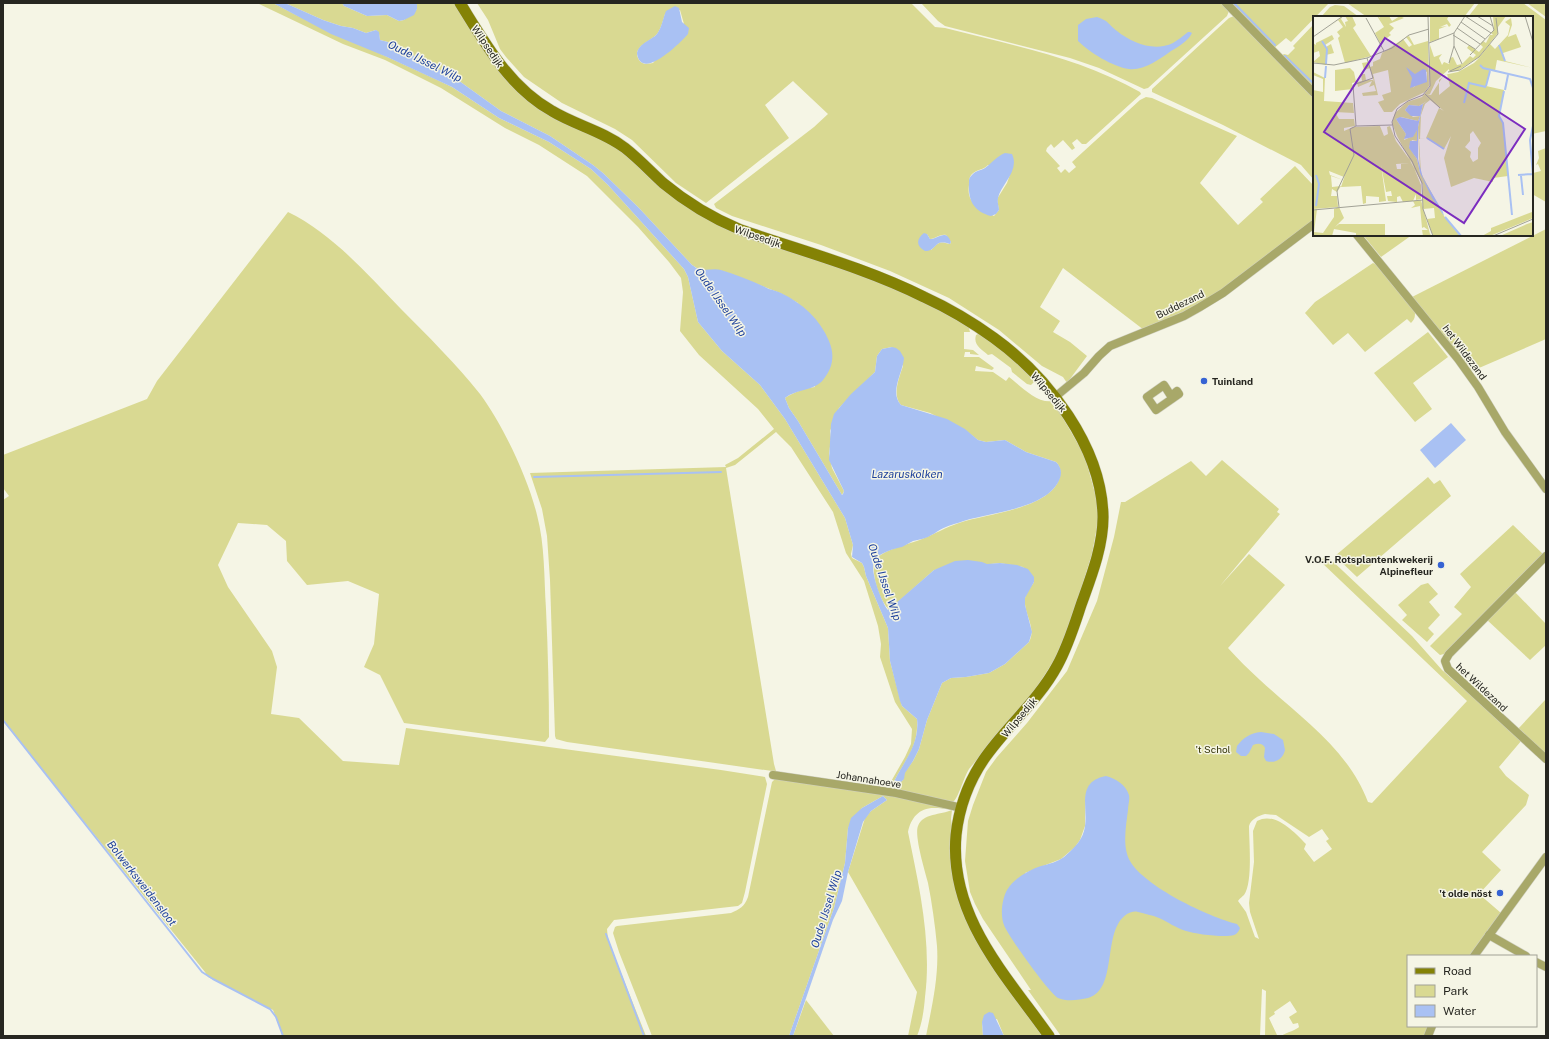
<svg xmlns="http://www.w3.org/2000/svg" width="1549" height="1039" viewBox="0 0 1549 1039" font-family="'Public Sans',sans-serif">
<style>
.green{fill:#d9d992;fill-rule:evenodd}
.water{fill:#a9c1f3}
.lines{fill:none;stroke-linecap:round;stroke-linejoin:round}
.stream{stroke:#a9c1f3;stroke-width:2}
.street-casing{stroke:#d0d0c2;stroke-width:9}
.secondary-casing{stroke:#d0d0c2;stroke-width:12}
.street{stroke:#a8a869;stroke-width:8}
.secondary{stroke:#848205;stroke-width:11}
.poi-dot{fill:#3663d3;stroke:#f5f5e5;stroke-width:1.5}
.labels{text-anchor:middle;dominant-baseline:central;stroke-width:3;stroke-linejoin:round;paint-order:stroke}
.street-label{font-size:10px;fill:#262620;stroke:#f5f5e5}
.poi-label{font-size:10px;font-weight:bold;fill:#262620;stroke:#f5f5e5;text-anchor:end}
.park-label{font-size:10px;fill:#37370a;stroke:#f5f5e5}
.water-label{font-size:11px;font-style:italic;fill:#1d409c;stroke:#f5f5e5}
.inset-river{fill:none;stroke:#a9c1f3;stroke-width:2}
.inset-road{fill:none;stroke:#a2a296;stroke-width:1}
.view{fill:#7b2cbf;fill-opacity:0.15;stroke:#7b2cbf;stroke-width:2}
.inset-edge{fill:none;stroke:#262620;stroke-width:2}
</style>
<rect width="100%" height="100%" fill="#f5f5e5"/>
<g class="green">
<path d="M257 3H273L298 16 431 77 452 87 499 118 549 142 591 169 608 185 684 269 688 277 698 322 722 351 760 385 785 419 845 518 853 545 851 554 852 558 862 563 864 567 866 576 888 628 890 661 902 706 917 719C919 751 902 762 891 788L889 785 905 757 911 744 912 729 895 702 880 657 881 644 878 626 864 581 846 553 833 512 791 447 776 432 735 465 726 468 774 764 776 771 779 772 567 742 556 739 555 736 550 580 547 536 542 509 530 473 726 467 725 465 738 458 774 429 758 409 699 355 680 331 683 292 681 278 669 262 638 227 587 176 539 145 505 128 441 88 385 60 343 44Z"/>
<path d="M285 3H342L344 6 367 16 387 15 399 21 404 20 417 9V3H456L506 79 615 146 676 199 885 283 968 325 970 332H964V349L973 350 979 355 970 354V352H965L964 357H979L994 368 992 370 976 366 975 371 993 372 1006 381 1009 377C1021 386 1037 404 1053 401L1081 449 1087 464 1096 497 1098 521 1092 554 1076 605 1058 654 1035 690 969 769C964 777 958 799 953 802L895 791 899 782 903 780 904 773 913 761 919 749 927 720 942 683 951 678 966 677 989 673 1005 664 1029 642C1037 628 1023 613 1025 598 1026 592 1031 587 1034 582L1023 567 1000 563 934 570 889 610C879 599 872 577 874 562 880 550 910 544 922 539 935 534 946 527 959 523 985 514 1053 509 1060 476 1061 470 1060 466 1056 462L1026 452 1005 440 986 442 978 440 969 433 930 413 901 405C892 395 899 378 903 366L892 347 882 349 877 356 875 372 839 408 830 431 831 439 829 454 832 468 844 491 842 495 798 421 789 408 785 398C794 392 805 388 815 387L798 303 780 293 728 273 719 270H700L692 265 639 208 603 173 593 165 550 136 501 111 455 78 414 56 408 50 388 42 380 40 379 34 376 30 366 33 353 28 341 26 323 20Z"/>
<path d="M477 3H911L935 27 945 28C1011 45 1081 58 1140 92L1141 94 1086 144H1082L1077 139 1072 143 1075 148 1072 150 1063 140 1054 148 1051 144 1047 148 1046 151 1060 166 1057 168 1061 173 1065 169 1069 173 1076 167 1072 162 1140 100 1146 97 1152 98 1237 136 1200 183 1238 225 1263 202 1260 199 1295 166 1314 186V221L1222 291 1200 305 1144 330 1063 268 1040 307 1060 321 1053 332 1070 342 1087 356 1067 383 1063 377 1042 366 999 330 949 298 890 271 821 245 732 216 716 208 714 204 814 127 828 114 795 83 793 81 765 105 789 138 773 150 706 203 676 183 632 140 615 129 562 103 524 77 506 57 500 49 488 20ZM680 10 684 24 653 63C648 64 642 65 639 60 631 47 650 42 657 34 661 29 663 20 665 14ZM988 165 1013 166 1007 183 997 199 999 210 994 216C980 208 966 204 969 185 969 181 969 177 972 174 977 169 984 170 988 165ZM927 234 930 239C936 239 939 234 946 235L951 242 950 244C939 241 939 242 931 250Z"/>
<path d="M921 3H1223L1229 11 1227 16 1148 88 1144 89 1099 68 1070 58 945 26 938 21Z"/>
<path d="M1229 3H1329L1291 42 1286 38 1273 49Z"/>
<path d="M1347 3H1475L1464 17H1367Z"/>
<path d="M1479 3H1523L1546 20V131L1532 134V17H1468Z"/>
<path d="M1527 3H1546V17Z"/>
<path d="M1335 5 1344 6 1359 17H1321L1330 7Z"/>
<path d="M1234 16 1314 97V180L1301 165 1223 125 1152 92V89L1229 18Z"/>
<path d="M1314 24V90L1281 56 1284 54 1288 55 1295 48 1293 46Z"/>
<path d="M1546 148V202L1532 194V170L1533 173 1541 171 1538 164 1536 165 1539 158 1538 151Z"/>
<path d="M288 212C333 234 367 274 401 309 428 336 456 364 480 394 503 425 528 478 537 515 545 545 544 578 546 609 548 651 549 694 549 737L545 742 404 723 380 675 364 667 374 644 379 594 348 581 307 585 287 561 286 541 267 525 238 523 218 565 228 587 272 651 277 667 271 714 299 718 343 761 399 765 406 728 721 770 765 777 767 784 745 892 742 903 738 906 614 920 607 929 608 940 646 1036H283L273 1010 208 977 205 972 3 721V500L9 496 3 488V455L147 399 157 381Z"/>
<path d="M1546 229V339L1472 371 1412 297Z"/>
<path d="M1363 235H1412L1381 257Z"/>
<path d="M1373 263 1377 265 1415 311C1415 317 1415 319 1411 323L1407 319 1365 352 1348 333 1333 345 1305 313 1315 302Z"/>
<path d="M1428 332 1448 357 1413 383 1432 409 1415 422 1374 373Z"/>
<path d="M980 333 1010 355 1035 381 1031 385 1027 384 1012 372 1011 368 992 354 988 355C981 349 973 345 976 335Z"/>
<path d="M1222 460 1279 509 1277 512 1280 514 1220 586 1249 554 1285 585 1228 648C1238 659 1249 670 1260 680 1300 717 1348 749 1368 802L1372 803 1467 701 1320 561 1326 555 1412 636 1442 670 1522 740 1499 767 1506 776 1529 795 1526 805 1482 852 1501 870 1479 894 1501 913 1470 956H1408V1026H1429L1425 1036H1281C1286 1033 1298 1029 1299 1027L1298 1023 1293 1024 1289 1017 1297 1012 1290 1001 1274 1012 1275 1014 1269 1018 1277 1035 1265 1036 1266 991 1262 989 1260 1036H1061L1028 990H1031L983 919 975 904 970 892 965 861 968 821 973 805 986 772 997 757 1027 723 1067 671 1097 601 1114 537 1121 502H1125L1191 461 1206 476ZM1085 795 1094 988 1025 873 1061 859 1075 847 1080 840 1085 826ZM1265 814 1276 815 1309 837 1322 829 1329 839 1326 841 1332 849 1314 862 1304 849 1306 844C1294 832 1275 811 1257 821L1253 831 1254 862 1249 903 1250 912 1259 939 1255 937 1246 912 1238 901C1240 898 1242 897 1244 895 1253 883 1249 841 1249 826 1251 819 1258 816 1265 814Z"/>
<path d="M1428 477 1434 484 1440 480 1451 496 1357 577 1335 556Z"/>
<path d="M1513 525 1544 555 1444 654 1440 655 1430 646 1462 614 1454 607 1471 587 1460 574Z"/>
<path d="M1428 583 1438 594 1429 602 1440 615 1428 628 1434 634 1427 642 1402 620 1407 615 1398 605 1421 585Z"/>
<path d="M1514 591 1546 624V645L1530 660 1486 619Z"/>
<path d="M1546 699V755L1517 730Z"/>
<path d="M775 779 895 794 948 807C944 810 941 808 936 808 920 807 911 817 908 832 919 886 932 941 925 997 924 1010 922 1024 917 1036H908L917 992 848 872 865 818 871 811 887 800 883 796 862 808 848 828 845 863 834 908 789 1036H652L619 952 613 933 615 927 617 926 731 913C740 909 744 907 748 897L772 782Z"/>
<path d="M952 810 951 819 964 916 975 939 1042 1036H1004L997 1019 982 1022 983 1036H926C932 1006 939 976 937 946 935 925 932 903 928 883 925 871 914 836 918 826 923 813 941 815 952 810Z"/>
<path d="M806 1000 834 1036H793Z"/>
</g>
<g class="water">
<path d="M273 3H285L323 20 341 26 353 28 366 33 376 30 379 32 380 40 388 42 408 50 414 56 455 78 501 111 550 136 593 165 603 173 639 208 692 265C694 266 697 269 700 269 706 271 714 268 721 270 737 275 753 281 769 289 773 290 777 291 781 293 802 303 820 319 829 341 835 355 833 368 823 380 814 391 796 389 785 398L789 408 798 421 842 495 843 494 844 491 829 460 831 424 834 414 851 394 875 372 877 356 882 349 892 347 896 348 900 351 904 358C903 373 889 392 901 405L947 419 965 429 978 440 986 442 1005 440 1026 452 1056 462C1061 467 1062 472 1060 478 1048 511 985 512 958 523 954 524 950 525 946 527 938 530 931 537 922 539 919 540 916 540 913 541 909 543 906 545 902 547 893 549 882 552 875 559 868 568 882 603 888 610L934 570 955 561 968 560 982 562 987 564 1000 563 1017 565 1028 569 1034 577V582L1025 598V605L1032 632 1029 642 1005 664 989 673 966 677 951 678 942 683 927 720 919 749 913 761 905 773 904 779 896 787 891 788C901 764 920 747 917 719L902 706 900 701 890 661 888 628 866 576 864 567 862 563 852 557 853 545 845 518 785 419 760 385 722 351 698 322 688 277 684 269 608 185 591 169 549 142 499 118 452 87 387 57 331 34Z"/>
<path d="M342 3H417V9L414 15 404 20 399 21 387 15 367 16 344 6Z"/>
<path d="M675 6 679 8 682 22 689 28 688 34C681 42 650 73 640 61 638 59 637 55 637 53 639 43 652 40 657 34 662 27 663 18 666 11Z"/>
<path d="M1097 17C1109 21 1108 24 1117 31 1132 43 1154 52 1173 43 1178 40 1183 36 1188 32H1190L1192 33C1188 41 1178 47 1171 51 1160 59 1143 71 1129 69 1113 67 1089 52 1078 41V25L1086 19Z"/>
<path d="M1005 153 1012 154C1020 171 1001 184 998 198 997 202 999 206 999 210L996 214 991 216C973 211 968 200 969 183 969 179 969 178 972 175 976 170 980 171 985 168 992 163 997 156 1005 153Z"/>
<path d="M924 233 927 234 930 239C938 239 946 228 951 242L950 244C933 238 938 251 925 251 916 246 916 239 924 233Z"/>
<path d="M1451 423 1466 440 1435 468 1420 450Z"/>
<path d="M1261 732 1274 734 1283 740 1285 750C1283 759 1275 764 1266 761L1264 757 1265 748C1263 743 1258 743 1253 745L1249 753 1246 756H1241L1236 752 1237 746C1243 738 1250 733 1261 732Z"/>
<path d="M1106 776C1115 778 1126 785 1129 795 1130 800 1128 805 1128 810 1126 826 1122 847 1130 861 1145 887 1209 917 1237 924L1240 928C1239 931 1237 934 1234 935 1225 938 1195 934 1186 931 1176 928 1168 922 1159 918 1152 915 1145 914 1138 912 1134 911 1131 912 1127 914 1101 931 1119 989 1088 998 1079 1000 1067 1002 1058 998 1049 993 1008 936 1004 925 1000 915 1002 899 1007 890 1014 878 1029 870 1041 866 1049 864 1057 862 1064 857 1072 850 1081 842 1084 831 1090 810 1074 782 1106 776Z"/>
<path d="M883 796 887 800 871 811 863 822 848 872 842 901 833 920 793 1036H789L834 908 845 863 848 828 851 818 862 808Z"/>
<path d="M989 1012 993 1013 1004 1036H983L982 1022 984 1015Z"/>
</g>
<g class="lines">
<g class="stream">
<path d="M1234 3 1275 45"/>
<path d="M1285 56 1314 84"/>
<path d="M534 477 721 472"/>
<path d="M3 720 202 972 213 979 270 1009 276 1017 283 1036"/>
<path d="M606 934 644 1036"/>
</g>
<defs>
<g id="street">
<path d="M1226 3 1314 93"/>
<path d="M1357 235 1458 359 1478 387 1505 432 1546 489"/>
<path d="M1164 385 1171 396 1177 391 1179 394 1156 410 1147 397Z"/>
<path d="M1055 397 1084 373 1099 356 1110 346 1184 316 1200 307 1223 293 1314 224"/>
<path d="M1546 556 1449 654 1445 661 1448 669 1546 759"/>
<path d="M773 775 896 793 962 808"/>
<path d="M1489 935 1526 956"/>
<path d="M1474 956 1546 857"/>
<path d="M1536 962 1546 967"/>
<path d="M1428 1036 1432 1026"/>
</g>
<path id="secondary" d="M460 3C485 43 509 87 552 111 575 125 603 131 625 148 639 159 650 171 663 183 687 203 712 218 741 230 802 251 866 268 924 297 948 308 972 322 994 338 1048 377 1102 447 1103 517 1103 547 1091 577 1081 605 1074 626 1068 646 1057 666 1038 701 1006 727 984 759 969 781 959 808 956 835 949 916 1005 974 1049 1036"/>
</defs>
<use href="#street" class="street-casing"/>
<use href="#secondary" class="secondary-casing"/>
<use href="#street" class="street"/>
<use href="#secondary" class="secondary"/>
</g>
<g class="poi-dot">
<circle cx="1204" cy="381" r="4"/>
<circle cx="1441" cy="565" r="4"/>
<circle cx="1500" cy="893" r="4"/>
</g>
<g class="labels">
<g class="street-label">
<text transform="translate(488 46) rotate(56)">Wilpsedijk</text>
<text transform="translate(758 236) rotate(19)">Wilpsedijk</text>
<text transform="translate(1180 304) rotate(-26)">Buddezand</text>
<text transform="translate(1465 352) rotate(53)">het Wildezand</text>
<text transform="translate(1049 392) rotate(50)">Wilpsedijk</text>
<text transform="translate(1482 687) rotate(43)">het Wildezand</text>
<text transform="translate(1019 717) rotate(-50)">Wilpsedijk</text>
<text transform="translate(869 779) rotate(9)">Johannahoeve</text>
</g>
<g class="poi-label">
<text x="1212" y="381" text-anchor="start">Tuinland</text>
<text x="1433" y="559">V.O.F. Rotsplantenkwekerij<tspan x="1433" dy="12">Alpinefleur</tspan></text>
<text x="1492" y="893">'t olde nöst</text>
</g>
<g class="park-label">
<text x="1213" y="749">'t Schol</text>
</g>
<g class="water-label">
<text transform="translate(425 61) rotate(26)">Oude IJssel Wilp</text>
<text transform="translate(721 302) rotate(55)">Oude IJssel Wilp</text>
<text x="907" y="474">Lazaruskolken</text>
<text transform="translate(885 582) rotate(71)">Oude IJssel Wilp</text>
<text transform="translate(142 883) rotate(52)">Bolwerksweidensloot</text>
<text transform="translate(826 909) rotate(-73)">Oude IJssel Wilp</text>
</g>
</g>
<g transform="translate(1313 16)">
<rect width="220" height="220" fill="#f5f5e5"/>
<path d="M30 0 28 3 33 11 32 6 35 5 32 0H39L43 9 40 12 58 40 32 47 25 22 27 20 24 16 30 11 25 4 11 16ZM64 0 67 2 66 0H76L79 5 87 0 91 2 76 8 81 12 76 17 78 19 67 27 62 17 71 11ZM117 0H136L134 3 138 9 136 11 134 8 127 11 134 10 126 13V23L117 26ZM180 0H193L185 11V17L166 41 144 55H136V53L123 65 117 78H114L118 79 131 59 145 56 161 47 165 43 177 28 182 33 195 19 197 10 192 6 198 2 199 9 195 21 203 18 208 31 190 37 192 45 220 52 184 44 182 55 218 63 220 73 217 63 196 58 191 74 195 58 177 54 173 70 191 74 186 100 190 107 195 160 180 162V166L161 162 138 171 131 142 138 120 131 133 113 122 106 123 108 157 131 200 147 220H120L114 203 122 202 121 192 110 193V169L84 120 79 107 82 97 94 86 109 81 117 71V29L121 41 129 38 126 42 129 49 131 46 136 48 137 42 140 41 144 49 149 48 157 40 160 42 163 39 154 32 156 29 166 36 170 31 167 28 170 25 173 27 177 19H180L178 17 181 14ZM134 58 137 70 126 79V64ZM117 84 131 95 126 92 113 122 107 123 108 99 112 88ZM114 85 110 88 105 111 107 157 104 143 96 131 99 124 104 125V113L100 120 91 124 93 118 83 103 88 101 105 105 107 100 100 101 92 94 96 89 106 90ZM160 115 168 127 165 132V143L160 146 157 141 158 136 152 131 157 125V118ZM19 19 21 23 12 29 13 31 18 28 21 37 13 39V49L0 46 7 40 6 35 0 37V27L3 29V27ZM96 20 101 29 115 25 116 70 112 76 87 88 79 96H71L65 86 71 84 69 79 78 76 75 54 60 58 65 79 50 80 49 77 63 75 61 69 56 71 59 65 45 71 44 66 49 65 48 58H52L53 64H60L61 66 57 52 51 54 49 47 55 46 57 51 60 50V46L67 43 69 37 90 23 96 31 99 29 93 21ZM110 54 114 56V65L104 68 100 72ZM22 49V54L37 52 41 56 43 66 39 67 40 73 22 75ZM0 56 12 62 11 85 40 87 41 97 22 96 26 103H41L42 110 31 112V115L40 111 67 110 71 120 75 118 74 111 77 110 83 125 99 147 83 148 84 153H88V148L99 147 108 169V183L103 184V178L100 185 90 186 87 180 84 181V186L75 185 74 180H79L78 175 73 176 68 149 73 185 66 186V181L53 180V187L50 188 48 170 28 171 33 156 31 161 16 155 17 159 30 164 18 160 19 171 28 170 24 176 19 173 18 180H24L25 191 0 193V74L10 76V63L0 59ZM108 184 117 218 119 220H110L109 214H115L111 211 109 212 107 190 98 192 102 189 100 185ZM26 191 31 202 22 211 26 208H72V220H43V217L21 213 19 220H0V194L4 193 1 216 10 217 21 201V193ZM219 196 220 202 177 220H169L178 215V212ZM220 206V220H187L214 208Z" fill="#d9d992" fill-rule="evenodd"/>
<path d="M93 51 102 58 110 53 113 54 114 66 97 72 99 62ZM117 84 110 88 105 111V143L110 162 130 196 131 200 119 182 107 157 104 143 96 132 97 125H104V114L100 121 91 123 93 118 83 103 87 101 105 105 107 100H98L92 94 96 89 106 90Z" fill="#a9c1f3"/>
<path class="inset-river" d="M9 25 14 33 13 48M186 29 192 45M167 49 170 52 217 63 220 72M12 62 13 50M173 70 177 55M192 74 195 59M191 75 186 100 190 107 199 199M151 87 156 67 173 71M220 110 217 124 220 160M114 122 131 133M3 159 6 168 3 190M205 159 219 158M208 160 210 179M132 201 148 220"/>
<path class="inset-road" d="M115 0 117 70 110 79 95 85 84 93 79 106 82 120 99 145 109 167 110 193 120 220M152 0 178 17M164 0 180 10M212 0 220 26M53 2 71 35M148 6 172 23M144 12 167 28M141 17V30L149 48M140 19 162 33M0 21 30 0M116 27 141 17 152 0M157 39 181 14 177 0M0 47 21 49 54 42 79 32 96 19 116 13M136 47 141 30M137 55 148 50M135 56 147 54 166 41 185 18 183 2M112 78 127 92M43 110 40 69 60 62 54 42M26 191 24 175 41 139 37 113 43 110 79 109M0 194 110 184M180 220 220 203"/>
<path class="view" d="M72 22 212 113 151 207 11 116Z"/>
<rect width="220" height="220" class="inset-edge"/>
</g>
<rect width="1549" height="1039" fill="none" stroke="#262620" stroke-width="8"/>
<rect x="1407" y="955" width="130" height="72" fill="#f5f5e5" stroke="#a2a296"/>
<rect x="1415" y="968" width="20" height="6" fill="#848205" stroke="#a2a296"/>
<text x="1443" y="975" font-size="12" fill="#262620">Road</text>
<rect x="1415" y="985" width="20" height="12" fill="#d9d992" stroke="#a2a296"/>
<text x="1443" y="995" font-size="12" fill="#262620">Park</text>
<rect x="1415" y="1005" width="20" height="12" fill="#a9c1f3" stroke="#a2a296"/>
<text x="1443" y="1015" font-size="12" fill="#262620">Water</text>
</svg>
